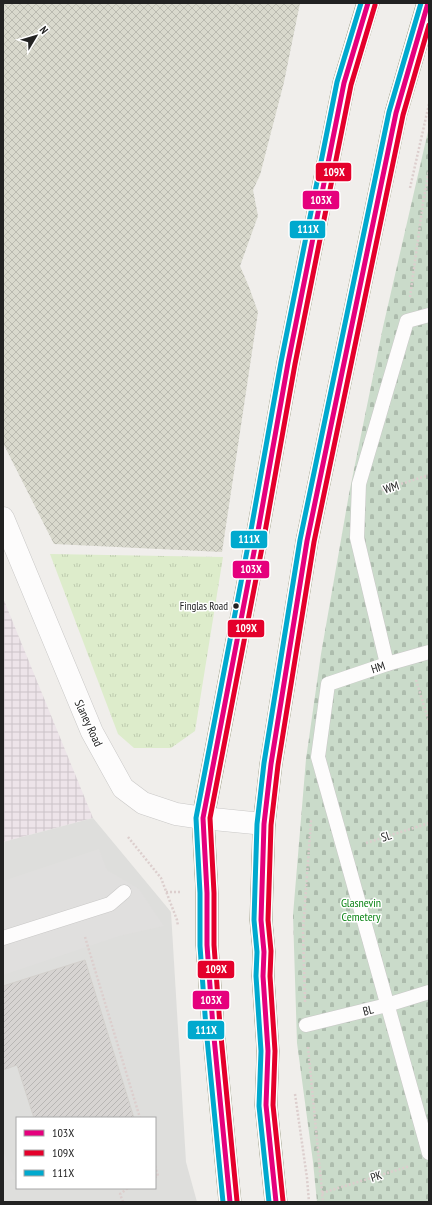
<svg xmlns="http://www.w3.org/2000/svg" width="432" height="1205" viewBox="0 0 432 1205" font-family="'PT Sans Narrow',sans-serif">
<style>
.industrial{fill:url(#industrial-grid)}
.religious{fill:#dededc;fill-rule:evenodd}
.construction{fill:url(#construction-cross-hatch)}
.grass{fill:url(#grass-tufts)}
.cemetery{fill:url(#cemetery-stones)}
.parking{fill:#e0dfde}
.building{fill:url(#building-hatch);stroke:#d3d0cc}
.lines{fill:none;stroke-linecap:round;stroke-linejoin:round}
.service-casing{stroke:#c9c8c7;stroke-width:15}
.minor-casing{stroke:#c9c8c7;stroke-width:23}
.secondary-casing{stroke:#999a82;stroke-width:23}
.path{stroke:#dccecd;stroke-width:2.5;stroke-dasharray:2 2;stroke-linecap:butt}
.service{stroke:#fdfcfc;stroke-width:14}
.minor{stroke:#fdfcfc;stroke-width:22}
.secondary{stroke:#f4f4ed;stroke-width:22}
.bus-1-casing{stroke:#fff;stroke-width:8}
.bus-2-casing{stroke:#fff;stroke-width:8}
.bus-3-casing{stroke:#fff;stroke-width:8}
.bus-1{stroke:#e5007d;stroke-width:5}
.bus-2{stroke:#e4002b;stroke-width:5}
.bus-3{stroke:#00a9ce;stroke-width:5}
.bus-dot{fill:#222;stroke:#fff;stroke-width:1.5}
.labels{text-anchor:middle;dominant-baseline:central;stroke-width:3;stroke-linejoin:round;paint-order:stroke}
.bus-label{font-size:11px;fill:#222;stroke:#fff;text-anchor:end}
.street-label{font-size:12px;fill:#222;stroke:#fff}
.park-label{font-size:12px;fill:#0c8416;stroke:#fff}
.line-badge{stroke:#fff;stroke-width:1.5}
.badge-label{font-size:11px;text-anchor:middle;font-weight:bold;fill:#fff}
</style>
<defs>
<pattern id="industrial-grid" width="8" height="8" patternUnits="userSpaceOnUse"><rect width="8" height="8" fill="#ede4e9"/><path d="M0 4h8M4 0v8" fill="none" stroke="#cbc3c8"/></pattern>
<pattern id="construction-cross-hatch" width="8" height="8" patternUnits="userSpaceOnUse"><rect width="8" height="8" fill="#d9d9cd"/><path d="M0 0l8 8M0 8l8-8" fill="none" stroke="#babab0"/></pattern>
<pattern id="grass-tufts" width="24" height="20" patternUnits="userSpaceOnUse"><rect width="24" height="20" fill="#ddeccb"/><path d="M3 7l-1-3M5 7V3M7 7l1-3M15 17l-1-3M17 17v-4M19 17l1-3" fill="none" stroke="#bdcaae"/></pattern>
<pattern id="cemetery-stones" width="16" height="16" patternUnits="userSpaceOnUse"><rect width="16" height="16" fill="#cadbca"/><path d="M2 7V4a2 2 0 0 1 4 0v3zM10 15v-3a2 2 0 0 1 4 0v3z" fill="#adbcad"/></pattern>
<pattern id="building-hatch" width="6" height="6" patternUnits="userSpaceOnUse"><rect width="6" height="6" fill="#d7d4d2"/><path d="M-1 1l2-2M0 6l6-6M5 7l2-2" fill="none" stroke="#b8b6b4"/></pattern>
</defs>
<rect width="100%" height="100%" fill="#f0eeeb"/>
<path class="industrial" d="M3 598 93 818 3 842Z"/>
<path class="religious" d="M93 818 171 912 186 1162 197 1202H3V842ZM17 1118H155V1188H17Z"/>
<path class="construction" d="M3 3H300L284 82 260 175 253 190 258 216 240 266 249 287 258 312 222 552 54 544 3 443Z"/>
<path class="grass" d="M50 554 223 557 195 731 171 748H134L118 734Z"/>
<path class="cemetery" d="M429 127V1202H317L313 1162 297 1043 293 915 306 759 321 654 349 494 383 327Z"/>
<g class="parking">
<path d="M99 849 107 870 139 889 164 926 119 936 3 975V881Z"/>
<path d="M3 1150 15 1179 3 1181Z"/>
</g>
<path class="building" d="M85 960 134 1118H34L17 1065 3 1070V986Z"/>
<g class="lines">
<defs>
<g id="service">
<path d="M429 652 387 664 328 684 318 757 429 1153"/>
<path d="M387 664 357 538 359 484 407 321 429 315"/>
<path d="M3 938 110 904 124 892"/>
<path d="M306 1025 387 1005 429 992"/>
</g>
<path id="minor" d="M3 518 92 732 123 788 143 803 176 814 203 818 264 824"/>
<g id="secondary">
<path d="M230 1202 213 1027 207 945V893L203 818 258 531 288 363 344 83 368 3"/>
<path d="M276 1202 266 1105 268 1051 263 976 264 952 261 920 264 824 271 764 307 541 396 113 428 3"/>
</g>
</defs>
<use href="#service" class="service-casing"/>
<use href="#minor" class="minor-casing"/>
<use href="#secondary" class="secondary-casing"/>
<g class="path">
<path d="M410 188 429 104"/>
<path d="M410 297 423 203 429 170"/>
<path d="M382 490 429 475"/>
<path d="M416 680 429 722"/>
<path d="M128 837 161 878 177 920 178 926"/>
<path d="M366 843 429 823"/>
<path d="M166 892H181"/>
<path d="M85 937 140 1118"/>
<path d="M305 1002 303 931 311 820"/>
<path d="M308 1047 323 1202"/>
<path d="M295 1094 307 1178 309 1202"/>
<path d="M155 1166 158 1176 155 1177"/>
<path d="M322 1193 410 1166"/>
<path d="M123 1202 120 1194 128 1188"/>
</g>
<use href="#service" class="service"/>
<use href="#minor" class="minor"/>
<use href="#secondary" class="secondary"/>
<defs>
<g id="bus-1">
<path d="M230 1202 213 1027 207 945V893L203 818 258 531 288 363 344 83 368 3"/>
<path d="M276 1202 266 1105 268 1051 263 976 264 952 261 920 264 824 271 764 307 541 396 113 428 3"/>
</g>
<g id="bus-2">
<path d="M237 1201 220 1026 214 945V893L210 818 265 532 295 364 351 85 375 5"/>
<path d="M283 1201 273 1105 275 1051 270 976 271 951 268 920 271 825 278 765 314 542 403 115 429 25"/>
</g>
<g id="bus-3">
<path d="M223 1202 206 1028 200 946V893L196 818 251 530 281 362 337 82 361 3"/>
<path d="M269 1202 259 1106 261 1051 256 976 257 952 254 920 257 824 264 763 300 540 389 112 421 3"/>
</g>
</defs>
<use href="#bus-1" class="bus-1-casing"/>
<use href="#bus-2" class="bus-2-casing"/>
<use href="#bus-3" class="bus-3-casing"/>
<use href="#bus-1" class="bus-1"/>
<use href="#bus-2" class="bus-2"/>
<use href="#bus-3" class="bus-3"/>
</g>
<circle class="bus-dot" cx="236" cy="606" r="3.5"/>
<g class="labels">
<g class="bus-label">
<text x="228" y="606">Finglas Road</text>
</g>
<g class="street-label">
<text transform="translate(391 487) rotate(-18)">WM</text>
<text transform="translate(378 667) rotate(-18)">HM</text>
<text transform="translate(89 723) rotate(65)">Slaney Road</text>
<text transform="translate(386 836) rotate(-17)">SL</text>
<text transform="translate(368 1010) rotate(-14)">BL</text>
<text transform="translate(376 1176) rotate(-17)">PK</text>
</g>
<g class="park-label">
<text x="361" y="902">Glasnevin<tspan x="361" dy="14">Cemetery</tspan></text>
</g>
</g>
<g class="line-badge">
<rect x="315" y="162" width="37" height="20" rx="4" fill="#e4002b"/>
<rect x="302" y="190" width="38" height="20" rx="4" fill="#e5007d"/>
<rect x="289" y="220" width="37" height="19" rx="4" fill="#00a9ce"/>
<rect x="230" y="530" width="38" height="19" rx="4" fill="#00a9ce"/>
<rect x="232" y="560" width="38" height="19" rx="4" fill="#e5007d"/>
<rect x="227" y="619" width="38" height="19" rx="4" fill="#e4002b"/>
<rect x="197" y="960" width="38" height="19" rx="4" fill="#e4002b"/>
<rect x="192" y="990" width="38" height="20" rx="4" fill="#e5007d"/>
<rect x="187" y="1020" width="38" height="20" rx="4" fill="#00a9ce"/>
</g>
<g class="badge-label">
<text x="334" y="176">109X</text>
<text x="321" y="204">103X</text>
<text x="308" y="233">111X</text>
<text x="249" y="543">111X</text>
<text x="251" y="573">103X</text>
<text x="246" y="632">109X</text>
<text x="216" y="973">109X</text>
<text x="211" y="1004">103X</text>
<text x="206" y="1034">111X</text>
</g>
<rect width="432" height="1205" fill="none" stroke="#222222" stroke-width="8"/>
<rect x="16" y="1117" width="140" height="72" fill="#ffffff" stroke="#a7a7a7"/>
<rect x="24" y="1130" width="20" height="6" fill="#e5007d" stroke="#a7a7a7"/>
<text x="52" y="1137" font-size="12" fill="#222222">103X</text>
<rect x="24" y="1150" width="20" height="6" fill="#e4002b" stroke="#a7a7a7"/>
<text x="52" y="1157" font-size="12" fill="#222222">109X</text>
<rect x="24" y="1170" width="20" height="6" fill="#00a9ce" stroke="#a7a7a7"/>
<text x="52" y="1177" font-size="12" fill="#222222">111X</text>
<g transform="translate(36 36) rotate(52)" stroke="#ffffff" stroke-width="3" paint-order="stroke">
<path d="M0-3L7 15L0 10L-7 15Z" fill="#222222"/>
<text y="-6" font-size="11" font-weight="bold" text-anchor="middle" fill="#222222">N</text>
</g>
</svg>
